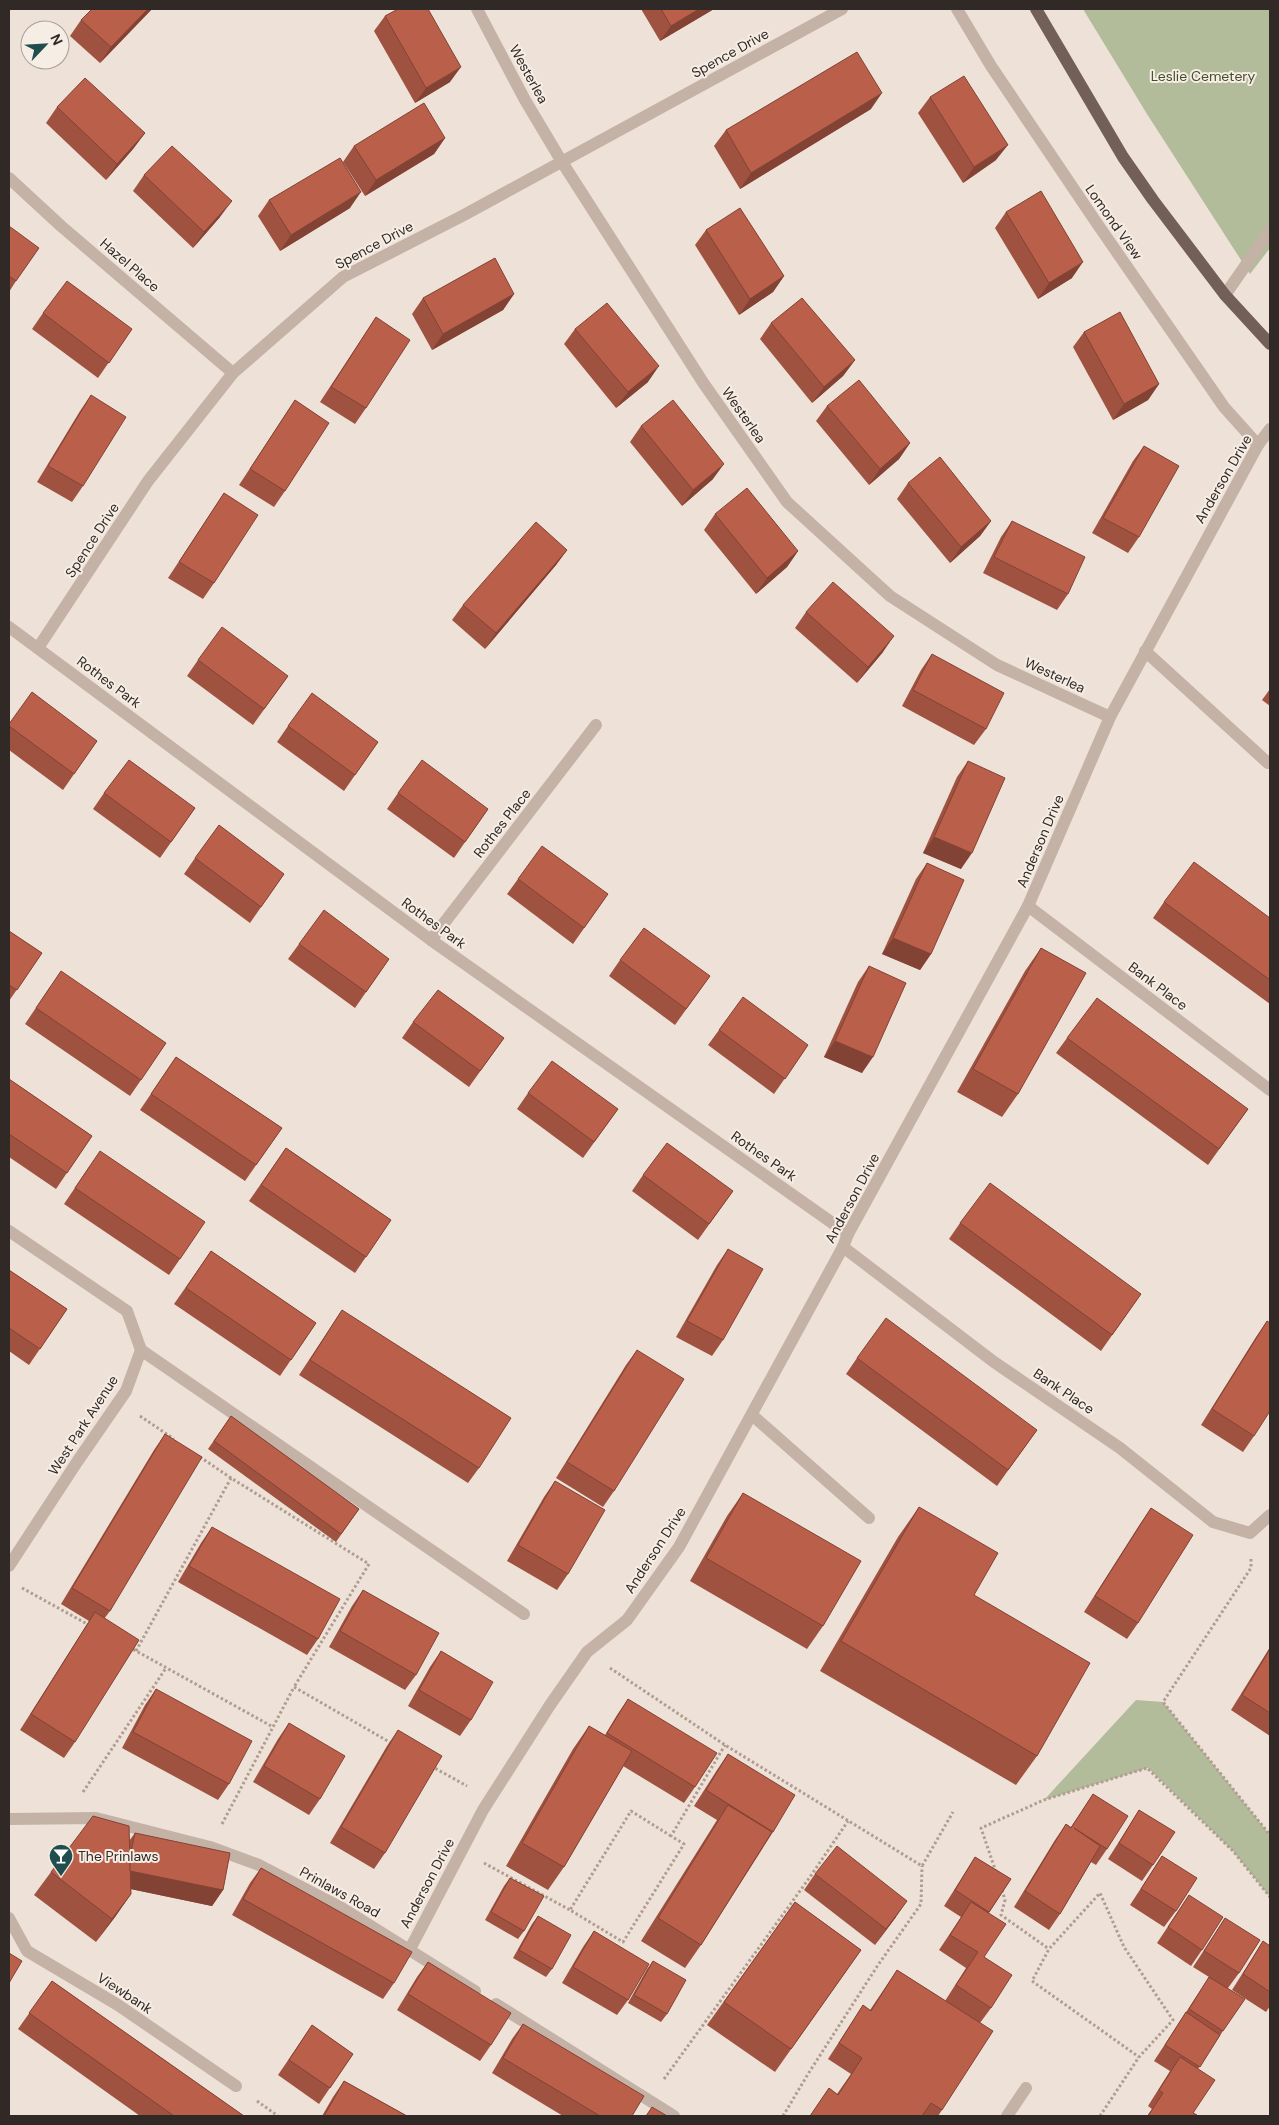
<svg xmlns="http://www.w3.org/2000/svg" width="1279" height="2125" viewBox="0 0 1279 2125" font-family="'DM Sans',sans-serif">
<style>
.green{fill:#b2bb9a}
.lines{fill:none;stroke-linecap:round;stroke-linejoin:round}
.path{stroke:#b09c90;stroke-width:3;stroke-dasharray:2.5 2.5;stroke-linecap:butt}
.minor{stroke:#c4b2a6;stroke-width:12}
.major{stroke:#725f58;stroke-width:12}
.wall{fill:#a05240}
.shaded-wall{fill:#824234}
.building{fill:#ba5f4a;stroke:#824234}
.labels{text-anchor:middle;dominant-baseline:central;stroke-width:4;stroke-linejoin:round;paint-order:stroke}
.street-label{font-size:14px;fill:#312926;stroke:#f6ede4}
.park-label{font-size:14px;fill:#434d2c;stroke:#f6ede4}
.poi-label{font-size:14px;fill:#312926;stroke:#f6ede4;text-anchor:start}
</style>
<rect width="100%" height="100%" fill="#eee2d8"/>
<g class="green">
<path d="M1083 9H1270V248L1250 274 1147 114Z"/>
<path d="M1136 1700 1163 1702 1270 1835V1897L1233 1851 1148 1768 1044 1800Z"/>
</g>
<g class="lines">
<g class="path">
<path d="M140 1416 174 1439"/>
<path d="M200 1457 231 1478"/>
<path d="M1251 1559V1568L1163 1702 1270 1835"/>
<path d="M22 1588 89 1625"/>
<path d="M129 1647 273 1727 294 1687 393 1744"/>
<path d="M136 1651 231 1478 369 1564 294 1687"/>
<path d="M610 1668 725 1745 922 1866 953 1812"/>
<path d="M431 1766 467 1786"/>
<path d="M83 1792 166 1668"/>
<path d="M222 1824 273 1727"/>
<path d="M671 1836 631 1811 570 1910 623 1942 684 1844 671 1836 725 1745"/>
<path d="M484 1863 570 1910"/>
<path d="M996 1872 981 1828 1044 1800 1147 1768 1233 1851 1270 1897"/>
<path d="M1002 1890 1005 1900 1001 1915 1049 1949"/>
<path d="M664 2079 810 1877 848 1821"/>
<path d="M257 2101 278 2116"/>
<path d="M783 2116 808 2074 878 1965 921 1904 922 1866"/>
<path d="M1100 2116 1139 2057 1173 2020 1124 1947 1100 1893 1049 1949 1032 1981 1139 2057"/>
</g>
<g class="minor">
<path d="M477 9 525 100 562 162 704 384 787 502 890 596 997 665 1110 717"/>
<path d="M957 9 991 66 1096 222 1224 407 1258 445"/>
<path d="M9 178 61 226 233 373"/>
<path d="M1225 295 1270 230"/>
<path d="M9 627 431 940 848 1234"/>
<path d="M38 648 148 481 233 373 343 277 464 215 842 9"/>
<path d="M1145 651 1268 763"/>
<path d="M1028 906 1270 1090"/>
<path d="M431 940 596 725"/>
<path d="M9 1231 127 1311 141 1350 126 1391 77 1462 9 1566"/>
<path d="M843 1247 994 1362 1120 1448 1213 1522 1250 1533 1270 1515"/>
<path d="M141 1350 524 1614"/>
<path d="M752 1415 869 1518"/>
<path d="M9 1819 96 1818 210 1847 259 1865 342 1908 475 1991"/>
<path d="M9 1918 27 1951 118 2005 236 2086"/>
<path d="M410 1949 483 1810 550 1705 587 1652 627 1620 679 1547 843 1247 848 1234 1028 906 1110 717 1258 445 1270 429"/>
<path d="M496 2004 674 2116"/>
<path d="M1007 2116 1026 2088"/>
</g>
<path class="major" d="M1036 9 1123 157 1153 200 1225 295 1270 344"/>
</g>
<g class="wall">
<path d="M92 9H152L100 63 70 36 81 20Z"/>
<path d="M641 9H714L660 41Z"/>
<path d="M385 16 450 82 415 103 374 31Z"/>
<path d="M930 97 996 160 963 183 918 113Z"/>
<path d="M57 107 145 133 133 149 106 180 46 123Z"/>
<path d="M871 109 740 189 714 146 726 130Z"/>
<path d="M445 138 434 154 365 196 343 162 354 146Z"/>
<path d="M144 175 220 217 193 248 133 191Z"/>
<path d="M269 200 350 208 280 251 258 216Z"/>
<path d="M1006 212 1072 278 1038 299 995 228Z"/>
<path d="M9 226 16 281 9 292Z"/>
<path d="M706 230 784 276 773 292 739 315 695 245Z"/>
<path d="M514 294 503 310 432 350 412 314 423 298Z"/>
<path d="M43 313 132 329 98 378 32 329Z"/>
<path d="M376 317 366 408 355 424 320 402Z"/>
<path d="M771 323 855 360 843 376 812 403 760 339Z"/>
<path d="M575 329 648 382 616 408 564 344Z"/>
<path d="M1084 332 1159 384 1148 400 1113 420 1073 347Z"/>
<path d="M91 395 83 486 72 502 37 482 80 411Z"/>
<path d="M295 400 285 491 274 507 239 485Z"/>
<path d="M827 406 910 443 899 459 869 485 816 421Z"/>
<path d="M641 426 713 479 682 506 630 442Z"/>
<path d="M1144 446 1139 537 1128 553 1092 533 1133 461Z"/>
<path d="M908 483 991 521 980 536 950 563 897 499Z"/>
<path d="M224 493 214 583 203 599 168 578Z"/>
<path d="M715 514 798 551 787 567 756 594 704 530Z"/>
<path d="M1012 521 1068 594 1057 610 983 573 1001 537Z"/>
<path d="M567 550 556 565 485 649 452 620 463 605Z"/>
<path d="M806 612 883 652 857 683 795 628Z"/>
<path d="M932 654 986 729 974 745 902 706 921 670Z"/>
<path d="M198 660 288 676 253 725 187 676Z"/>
<path d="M1270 689V706L1262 700Z"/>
<path d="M9 724 97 741 63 790 9 750Z"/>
<path d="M288 726 378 742 344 791 277 742Z"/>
<path d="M968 761 961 869 923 853 957 777Z"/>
<path d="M104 793 195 808 160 858 93 809Z"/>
<path d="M398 793 488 809 454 858 387 809Z"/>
<path d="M195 858 284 874 250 923 184 874Z"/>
<path d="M927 863 931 954 920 970 882 954 916 879Z"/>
<path d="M518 879 608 894 573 944 507 894Z"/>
<path d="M1164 902 1270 918V1004L1153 918Z"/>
<path d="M9 931 42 953 9 1001Z"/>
<path d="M299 944 389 959 355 1008 288 959Z"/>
<path d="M1041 948 1018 1094 1002 1117 957 1092 1025 971Z"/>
<path d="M620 960 710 976 675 1025 609 976Z"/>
<path d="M869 966 862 1073 824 1057 858 982Z"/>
<path d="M50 987 141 1080 130 1096 25 1024Z"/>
<path d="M413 1022 504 1038 469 1087 402 1038Z"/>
<path d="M719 1030 808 1045 774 1094 708 1045Z"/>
<path d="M1067 1038 1248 1109 1208 1165 1056 1053Z"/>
<path d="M176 1057 282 1128 245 1181 140 1110Z"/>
<path d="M9 1079 92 1136 56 1189 9 1157Z"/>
<path d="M528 1093 618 1109 583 1158 517 1109Z"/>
<path d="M286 1148 391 1220 355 1273 249 1201Z"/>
<path d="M89 1167 180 1259 169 1275 64 1204Z"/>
<path d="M643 1175 733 1191 698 1240 632 1191Z"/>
<path d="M960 1223 1141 1294 1101 1351 949 1239Z"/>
<path d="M728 1249 723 1340 712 1356 676 1337 717 1265Z"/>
<path d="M211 1251 316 1323 280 1376 174 1304Z"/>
<path d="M9 1270 67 1309 29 1365 9 1351Z"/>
<path d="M342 1310 479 1468 468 1483 299 1375Z"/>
<path d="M1267 1321 1254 1436 1243 1452 1201 1425 1256 1337Z"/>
<path d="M637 1350 614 1491 603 1507 556 1478 626 1365Z"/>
<path d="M857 1358 1037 1430 997 1486 846 1374Z"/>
<path d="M231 1416 359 1509 336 1542 208 1449Z"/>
<path d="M165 1434 110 1611 104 1619 75 1742 64 1758 20 1730 89 1621 61 1604 154 1450Z"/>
<path d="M555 1481 568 1574 557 1590 507 1561 544 1497Z"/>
<path d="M743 1493 823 1626 807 1649 690 1581 727 1516Z"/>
<path d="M919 1507 974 1595 1037 1756 1016 1785 820 1671 898 1537Z"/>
<path d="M1151 1508 1138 1623 1127 1639 1084 1612 1140 1524Z"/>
<path d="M212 1527 318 1639 307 1655 178 1582 201 1543Z"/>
<path d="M363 1590 416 1675 405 1690 329 1647 352 1606Z"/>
<path d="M1270 1647V1736L1231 1710Z"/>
<path d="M441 1651 471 1720 460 1736 408 1706 430 1667Z"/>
<path d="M156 1689 229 1784 218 1800 122 1748 145 1705Z"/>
<path d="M628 1699 695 1787 684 1803 623 1766 564 1867 548 1890 506 1866 573 1749 589 1726 605 1735 617 1715Z"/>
<path d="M289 1723 320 1799 309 1815 253 1782 278 1739Z"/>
<path d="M398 1730 385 1853 374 1869 330 1843 387 1746Z"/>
<path d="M728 1754 773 1832 701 1945 685 1968 641 1941 717 1820 694 1806 717 1770Z"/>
<path d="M1093 1794 1107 1849 1096 1865 1091 1862 1060 1914 1049 1930 1014 1907 1055 1840 1066 1824 1071 1827Z"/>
<path d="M1139 1810 1153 1865 1142 1881 1108 1859Z"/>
<path d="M135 1833 223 1890 212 1906 131 1889V1894L115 1917 96 1942 34 1895 51 1872 129 1841Z"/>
<path d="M1162 1856 1176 1911 1164 1927 1130 1905Z"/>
<path d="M975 1857 1011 1879 989 1913 984 1957 991 2008 980 2023 942 2110 938 2116H810L829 2088 837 2094 851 2074 828 2059 863 2005 870 2010 897 1970 945 2001 966 1968 939 1950 961 1917 944 1906Z"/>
<path d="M261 1868 394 1983 383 1999 232 1915 250 1883Z"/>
<path d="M815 1874 896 1917 875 1945 804 1890Z"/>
<path d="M510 1878 524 1931 518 1939 485 1920 504 1886Z"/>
<path d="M1189 1895 1202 1950 1191 1966 1157 1943Z"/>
<path d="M795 1902 861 1950 775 2072 707 2025Z"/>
<path d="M538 1916 552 1969 546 1977 513 1958 532 1924Z"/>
<path d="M1225 1918 1239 1973 1228 1988 1223 2031 1198 2069 1193 2113 1197 2116H1147L1152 2109 1148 2106 1170 2071 1154 2061 1209 1977 1193 1967Z"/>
<path d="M594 1931 628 2000 617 2015 562 1983 583 1947Z"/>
<path d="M1263 1941 1270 1946V2006L1266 2012 1232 1990Z"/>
<path d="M653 1961 667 2014 661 2022 628 2003 647 1969Z"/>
<path d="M428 1962 491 2045 480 2061 397 2010 417 1977Z"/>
<path d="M52 1981 244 2116H140L18 2029Z"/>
<path d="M523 2024 632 2116H563L492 2073 512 2039Z"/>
<path d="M312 2025 353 2054 319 2104 278 2075Z"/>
<path d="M344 2081 407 2116H322L333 2097Z"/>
</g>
<g class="shaded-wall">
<path d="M148 9H152L100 63 111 47Z"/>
<path d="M699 9H714L660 41 671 26Z"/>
<path d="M461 67 450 82 415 103 426 88Z"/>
<path d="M882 93 871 109 740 189 751 173Z"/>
<path d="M145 133 133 149 106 180 117 164Z"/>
<path d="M445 138 434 154 365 196 376 180Z"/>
<path d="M1008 145 996 160 963 183 974 167Z"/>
<path d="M361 192 350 208 280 251 291 235Z"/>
<path d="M232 201 220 217 193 248 204 232Z"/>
<path d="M1083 262 1072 278 1038 299 1049 283Z"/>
<path d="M784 276 773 292 739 315 750 299Z"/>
<path d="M514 294 503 310 432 350 443 334Z"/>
<path d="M855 360 843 376 812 403 824 387Z"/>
<path d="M659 366 648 382 616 408 628 392Z"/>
<path d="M1159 384 1148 400 1113 420 1124 404Z"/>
<path d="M910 443 899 459 869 485 880 469Z"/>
<path d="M724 464 713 479 682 506 693 490Z"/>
<path d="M991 521 980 536 950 563 961 547Z"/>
<path d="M567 550 556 565 485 649 496 633Z"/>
<path d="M798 551 787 567 756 594 767 578Z"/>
<path d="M894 636 883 652 857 683 868 667Z"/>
<path d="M934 837 972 853 961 869 923 853Z"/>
<path d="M893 938 931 954 920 970 882 954Z"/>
<path d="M835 1041 873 1057 862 1073 824 1057Z"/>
<path d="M127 1870 223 1890 212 1906 116 1886Z"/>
<path d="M131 1894 115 1917 96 1942 112 1919Z"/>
<path d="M907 1901 896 1917 875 1945 886 1929Z"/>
</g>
<g class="building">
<path d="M92 9H148L111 47 81 20Z"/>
<path d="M398 9H428L461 67 426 88 385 16Z"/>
<path d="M661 9H699L671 26Z"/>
<path d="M857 52 882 93 751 173 726 130Z"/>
<path d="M964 76 1008 145 974 167 930 97Z"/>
<path d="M85 78 145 133 117 164 57 107Z"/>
<path d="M424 103 445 138 376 180 354 146Z"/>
<path d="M172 146 232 201 204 232 144 175Z"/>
<path d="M340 158 361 192 291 235 269 200Z"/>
<path d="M1041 191 1083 262 1049 283 1006 212Z"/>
<path d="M740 208 784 276 750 299 706 230Z"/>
<path d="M9 226 39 248 16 281 9 276Z"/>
<path d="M495 258 514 294 443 334 423 298Z"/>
<path d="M67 281 132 329 109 363 43 313Z"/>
<path d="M802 298 855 360 824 387 771 323Z"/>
<path d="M607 303 659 366 628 392 575 329Z"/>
<path d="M1120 312 1159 384 1124 404 1084 332Z"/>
<path d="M376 317 410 340 366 408 331 387Z"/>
<path d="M859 380 910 443 880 469 827 406Z"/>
<path d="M91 395 126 417 83 486 48 466Z"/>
<path d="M295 400 329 423 285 491 250 469Z"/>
<path d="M673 400 724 464 693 490 641 426Z"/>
<path d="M1144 446 1179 466 1139 537 1103 518Z"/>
<path d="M940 457 991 521 961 547 908 483Z"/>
<path d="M747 488 798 551 767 578 715 514Z"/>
<path d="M224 493 258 515 214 583 179 562Z"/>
<path d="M1012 521 1085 557 1068 594 994 557Z"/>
<path d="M536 522 567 550 496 633 463 605Z"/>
<path d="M833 582 894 636 868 667 806 612Z"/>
<path d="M222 627 288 676 264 709 198 660Z"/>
<path d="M932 654 1004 693 986 729 913 690Z"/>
<path d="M32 692 97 741 74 774 9 726V724Z"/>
<path d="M312 693 378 742 355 775 288 726Z"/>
<path d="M129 760 195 808 171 842 104 793Z"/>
<path d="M422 760 488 809 465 842 398 793Z"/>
<path d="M968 761 1005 778 972 853 934 837Z"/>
<path d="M219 825 284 874 261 907 195 858Z"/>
<path d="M542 846 608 894 584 928 518 879Z"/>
<path d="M1194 862 1270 918V980L1164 902Z"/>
<path d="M927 863 964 880 931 954 893 938Z"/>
<path d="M324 910 389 959 366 992 299 944Z"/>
<path d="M644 928 710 976 686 1009 620 960Z"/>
<path d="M9 931 42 953 17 990 9 985Z"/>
<path d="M1041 948 1086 973 1018 1094 973 1069Z"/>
<path d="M869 966 906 983 873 1057 835 1041Z"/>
<path d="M61 971 166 1043 141 1080 36 1008Z"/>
<path d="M438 990 504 1038 480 1071 413 1022Z"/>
<path d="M743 997 808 1045 785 1079 719 1030Z"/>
<path d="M1097 998 1248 1109 1219 1149 1067 1038Z"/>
<path d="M176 1057 282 1128 256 1165 151 1094Z"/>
<path d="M552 1061 618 1109 594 1142 528 1093Z"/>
<path d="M9 1079 92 1136 67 1173 9 1134Z"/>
<path d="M667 1143 733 1191 709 1224 643 1175Z"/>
<path d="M286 1148 391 1220 366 1257 261 1185Z"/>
<path d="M100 1151 205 1222 180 1259 75 1188Z"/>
<path d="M990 1183 1141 1294 1112 1335 960 1223Z"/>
<path d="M728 1249 763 1269 723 1340 687 1321Z"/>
<path d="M211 1251 316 1323 291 1360 186 1288Z"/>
<path d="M9 1270 67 1309 40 1349 9 1328Z"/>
<path d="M342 1310 511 1418 479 1468 310 1360Z"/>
<path d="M886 1318 1037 1430 1008 1470 857 1358Z"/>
<path d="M1267 1321 1270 1323V1411L1254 1436 1212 1409Z"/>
<path d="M637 1350 684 1379 614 1491 567 1462Z"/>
<path d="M231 1416 359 1509 341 1534 214 1441Z"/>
<path d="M165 1434 202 1457 110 1611 72 1588Z"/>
<path d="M555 1481 605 1510 568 1574 518 1545Z"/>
<path d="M743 1493 861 1561 823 1626 706 1558Z"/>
<path d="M919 1507 998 1553 974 1595 1090 1663 1037 1756 841 1641Z"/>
<path d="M1151 1508 1193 1535 1138 1623 1095 1596Z"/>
<path d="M212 1527 340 1599 318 1639 189 1566Z"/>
<path d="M363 1590 439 1633 416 1675 340 1631Z"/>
<path d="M95 1612 139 1640 75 1742 31 1714Z"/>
<path d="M1270 1649V1713L1242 1695Z"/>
<path d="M441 1651 493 1682 471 1720 419 1690Z"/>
<path d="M156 1689 252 1741 229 1784 133 1732Z"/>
<path d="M628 1699 717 1753 695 1787 607 1733Z"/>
<path d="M289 1723 345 1756 320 1799 264 1766Z"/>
<path d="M589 1726 632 1751 564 1867 522 1843Z"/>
<path d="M398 1730 442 1756 385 1853 341 1827Z"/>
<path d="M728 1754 795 1795 773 1832 706 1790Z"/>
<path d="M1093 1794 1128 1816 1107 1849 1074 1828 1100 1846 1060 1914 1025 1891 1066 1824 1071 1828Z"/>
<path d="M728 1805 772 1832 701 1945 658 1918Z"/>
<path d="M1139 1810 1175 1832 1153 1865 1119 1843Z"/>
<path d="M93 1816 129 1826 131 1894 112 1919 51 1872Z"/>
<path d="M135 1833 230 1853 223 1890 130 1871V1856Z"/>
<path d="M837 1846 907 1901 886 1929 815 1874Z"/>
<path d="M1162 1856 1197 1878 1176 1911 1141 1889Z"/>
<path d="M975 1857 1011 1879 989 1912 955 1890Z"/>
<path d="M261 1868 412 1952 394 1983 243 1899Z"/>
<path d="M510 1878 544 1896 524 1931 491 1912Z"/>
<path d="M1189 1895 1223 1917 1202 1950 1168 1927Z"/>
<path d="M795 1902 861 1950 791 2049 724 2002Z"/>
<path d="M971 1902 1006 1924 984 1957 1012 1975 991 2008 956 1985 978 1952 950 1935Z"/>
<path d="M538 1916 571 1935 552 1969 519 1950Z"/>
<path d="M1225 1918 1260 1940 1239 1973 1204 1951Z"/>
<path d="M594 1931 649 1964 628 2000 573 1967Z"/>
<path d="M1263 1941 1270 1946V1992L1243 1974Z"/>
<path d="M9 1953 22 1961 9 1983Z"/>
<path d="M653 1961 686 1980 667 2014 634 1995Z"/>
<path d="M428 1962 511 2013 491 2045 408 1994Z"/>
<path d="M897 1970 993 2031 942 2110 931 2103 922 2116H810L829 2088 838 2095 862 2058 839 2043 863 2005 871 2011Z"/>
<path d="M1209 1977 1245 1999 1223 2031 1189 2009Z"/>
<path d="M52 1981 244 2116H174L29 2013Z"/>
<path d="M1186 2012 1220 2035 1200 2067 1165 2045Z"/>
<path d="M523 2024 644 2096 632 2116H600L503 2058Z"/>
<path d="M312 2025 353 2054 330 2088 289 2060Z"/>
<path d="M1180 2057 1215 2080 1193 2113 1197 2115V2116H1148L1163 2093 1159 2090Z"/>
<path d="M344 2081 407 2116H324Z"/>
<path d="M652 2107 667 2116H646Z"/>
</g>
<defs>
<symbol id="bar-pin" viewBox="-11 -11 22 30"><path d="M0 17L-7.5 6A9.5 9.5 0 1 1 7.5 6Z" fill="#204e4e" stroke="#f6ede4"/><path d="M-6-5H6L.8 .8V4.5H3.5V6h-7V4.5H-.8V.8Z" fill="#fff"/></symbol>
</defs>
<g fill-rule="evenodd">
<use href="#bar-pin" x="47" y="1842" width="28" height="38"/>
</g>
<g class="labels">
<g class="street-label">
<text transform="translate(730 53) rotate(-29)">Spence Drive</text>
<text transform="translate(529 74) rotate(61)">Westerlea</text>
<text transform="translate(1114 222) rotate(55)">Lomond View</text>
<text transform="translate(374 245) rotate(-28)">Spence Drive</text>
<text transform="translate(130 265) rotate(41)">Hazel Place</text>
<text transform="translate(744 415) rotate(55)">Westerlea</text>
<text transform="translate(1223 479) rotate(-60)">Anderson Drive</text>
<text transform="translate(92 540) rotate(-57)">Spence Drive</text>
<text transform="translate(1055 675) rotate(25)">Westerlea</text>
<text transform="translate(109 682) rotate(37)">Rothes Park</text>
<text transform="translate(502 823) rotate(-52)">Rothes Place</text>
<text transform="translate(1040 841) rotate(-67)">Anderson Drive</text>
<text transform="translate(434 923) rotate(36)">Rothes Park</text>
<text transform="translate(1158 986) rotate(37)">Bank Place</text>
<text transform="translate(764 1156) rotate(35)">Rothes Park</text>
<text transform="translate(852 1198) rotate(-62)">Anderson Drive</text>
<text transform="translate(1064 1391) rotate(34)">Bank Place</text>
<text transform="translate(83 1425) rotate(-57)">West Park Avenue</text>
<text transform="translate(655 1550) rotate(-57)">Anderson Drive</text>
<text transform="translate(427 1883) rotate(-62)">Anderson Drive</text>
<text transform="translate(340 1892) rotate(29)">Prinlaws Road</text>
<text transform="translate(125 1993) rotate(33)">Viewbank</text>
</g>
<g class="park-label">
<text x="1203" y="76">Leslie Cemetery</text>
</g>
<g class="poi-label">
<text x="78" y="1856">The Prinlaws</text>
</g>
</g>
<rect width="1279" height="2125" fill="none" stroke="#312926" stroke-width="20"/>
<g transform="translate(45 45) rotate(65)"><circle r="24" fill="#f6ede4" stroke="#a79f98"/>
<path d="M0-4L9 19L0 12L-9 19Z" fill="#204e4e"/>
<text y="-8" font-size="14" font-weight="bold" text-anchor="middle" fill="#312926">N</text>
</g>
</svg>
